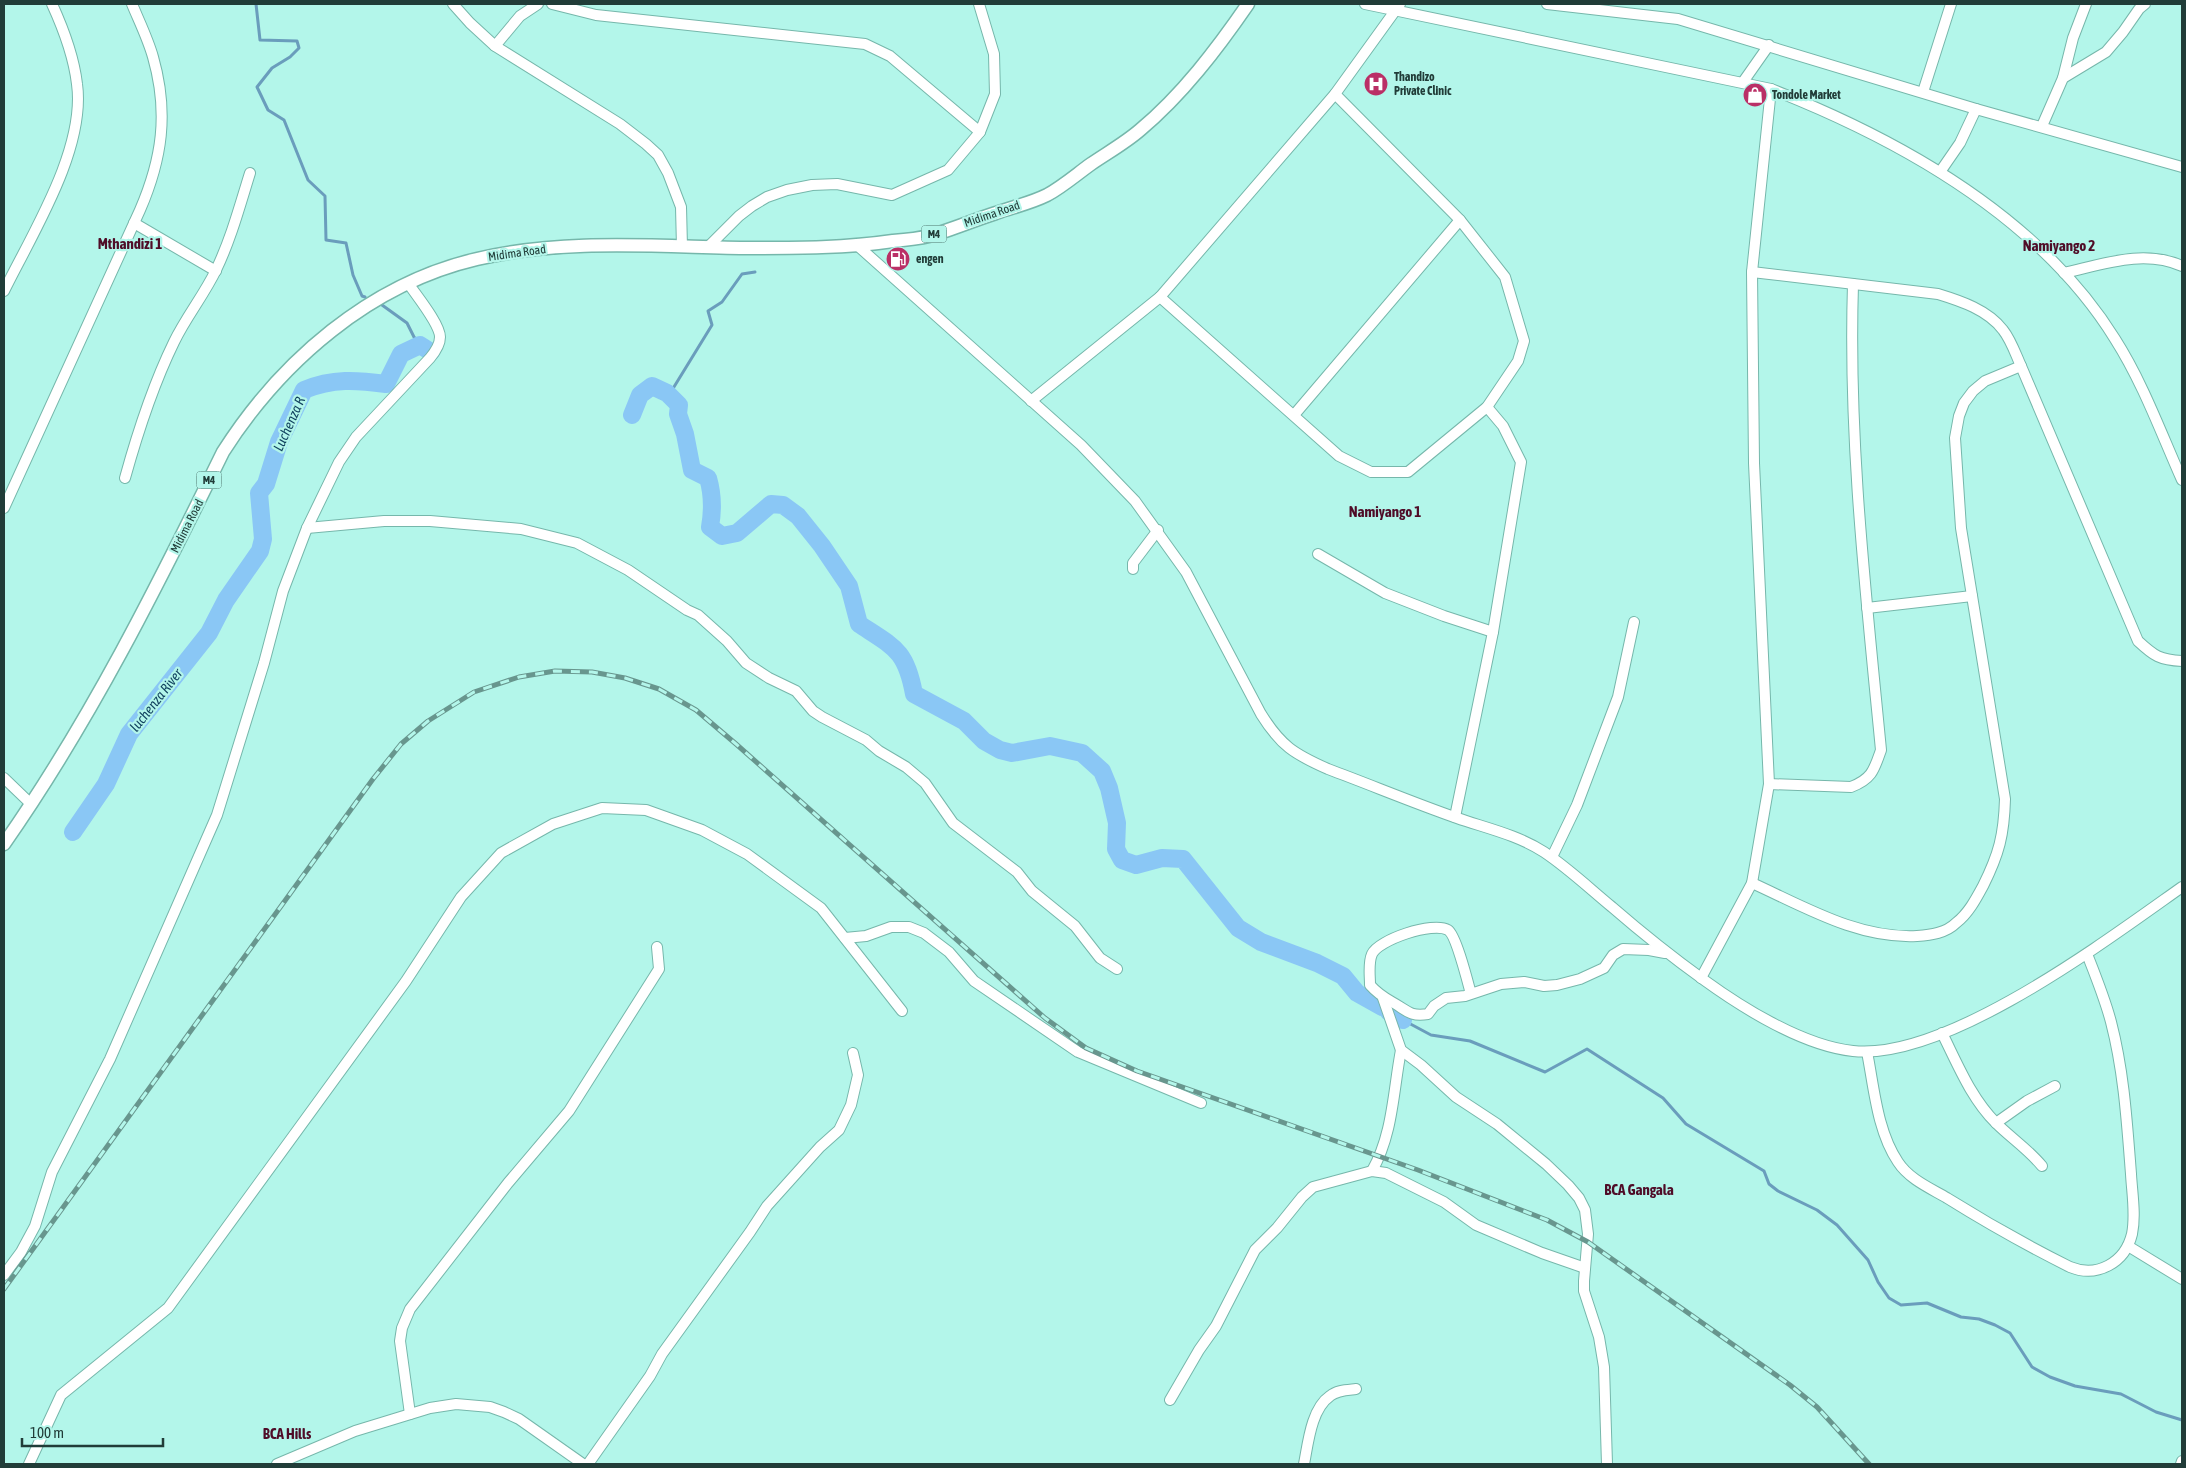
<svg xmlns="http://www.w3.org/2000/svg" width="2186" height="1468" viewBox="0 0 2186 1468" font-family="'Asap Condensed',sans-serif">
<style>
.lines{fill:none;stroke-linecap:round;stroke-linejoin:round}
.stream{stroke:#6a9dbc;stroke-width:3}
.river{stroke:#8ac7f5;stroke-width:18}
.minor-casing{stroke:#76b7ab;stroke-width:12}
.major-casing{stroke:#76b7ab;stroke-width:15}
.minor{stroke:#fff;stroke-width:10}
.major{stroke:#fff;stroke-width:12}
.rail-casing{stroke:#68968e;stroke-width:5}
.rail{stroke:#b3f6ea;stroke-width:3;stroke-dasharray:9;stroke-linecap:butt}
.labels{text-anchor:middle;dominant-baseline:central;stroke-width:4.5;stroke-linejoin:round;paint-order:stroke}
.shield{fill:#b3f6ea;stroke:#4d746d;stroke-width:1}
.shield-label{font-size:11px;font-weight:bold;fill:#213c38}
.poi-label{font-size:12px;font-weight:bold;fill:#213c38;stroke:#b3f6ea;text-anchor:start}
.street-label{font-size:12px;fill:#213c38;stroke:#b3f6ea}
.water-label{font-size:14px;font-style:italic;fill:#0f3f5d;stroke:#b3f6ea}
.quarter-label{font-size:15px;font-weight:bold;fill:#4f0c27;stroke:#b3f6ea}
</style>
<rect width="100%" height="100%" fill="#b3f6ea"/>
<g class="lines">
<g class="stream">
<path d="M256 4 260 40 297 41 299 48 290 57 272 68 257 87 268 110 284 120 308 180 325 196 326 240 346 243 353 275 362 296 365 297"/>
<path d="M382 305 407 323 414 337 420 345"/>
<path d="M669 395 712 325 708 311 722 302 742 274 755 272"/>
<path d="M1403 1020 1431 1035 1470 1041 1545 1072 1587 1049 1663 1098 1686 1124 1764 1171 1769 1184 1778 1191 1817 1210 1837 1225 1868 1260 1878 1282 1889 1298 1901 1305 1927 1303 1961 1317 1979 1319 1995 1325 2010 1333 2032 1367 2050 1377 2075 1386 2121 1394 2156 1412 2182 1420"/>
</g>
<g class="river">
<path d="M632 415 640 395 652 386 667 393 679 405 678 414 685 434 692 470 708 478C713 495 713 510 710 527L722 536 737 533 771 504 783 505 798 516 822 546 849 586 859 624C894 647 906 650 914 694L964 721 984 741 1000 750 1012 753 1050 746 1082 753 1102 771 1109 788 1117 823 1116 849 1122 860 1136 865 1162 858 1183 859 1238 928 1261 942 1317 963 1343 976 1357 993 1382 1007"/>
<path d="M73 832 106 784 129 734 209 633 226 600 260 551 263 539 259 493 266 484 279 442 304 390C333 378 357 380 386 384L401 354 420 345 431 352"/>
<path d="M1389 1012 1403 1020"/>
</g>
<defs>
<g id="minor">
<path d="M453 4 470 23 495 46 620 124 646 144 658 155 668 173 681 207 682 247"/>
<path d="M552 4 596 15 865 44 890 56 980 132"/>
<path d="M1365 4 1771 89C1901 140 2040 218 2115 339 2143 383 2161 433 2182 480"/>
<path d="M1547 4 1678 19 1976 109 2182 167"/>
<path d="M495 46 520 16 538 4"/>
<path d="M2063 78 2073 38 2086 4"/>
<path d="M1743 82 1769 45"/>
<path d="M1923 92 1951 4"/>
<path d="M2042 126 2063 78 2106 52 2123 32 2139 9 2145 4"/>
<path d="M1940 172 1960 143 1976 109"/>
<path d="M134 223 216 271"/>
<path d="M858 246 1081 445 1135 501 1186 572 1261 714C1281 746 1294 754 1328 769 1371 785 1414 803 1457 818 1486 828 1518 835 1544 852 1568 868 1589 888 1612 907 1642 933 1672 957 1704 980 1744 1009 1804 1046 1853 1051 1946 1061 2107 940 2182 887"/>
<path d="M708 247 739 216 752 206 767 197 787 190 812 185 837 184 892 195 948 170 980 132 995 94 994 54 979 4"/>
<path d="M2064 273C2104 264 2144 249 2182 266"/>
<path d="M4 291C32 234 86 149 77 84 74 58 63 28 52 4"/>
<path d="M1160 297 1335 94 1400 4"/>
<path d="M2021 366 2138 641C2154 656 2160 660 2182 661"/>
<path d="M1031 401 1160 297 1339 456 1371 472H1408L1487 407 1518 361 1524 341 1505 277 1460 220 1335 94"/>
<path d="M1294 415 1460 220"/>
<path d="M125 478C138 431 153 385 174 342 186 317 204 295 216 270 231 239 240 205 250 173"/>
<path d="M4 508 140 210C162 159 169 113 153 57 148 39 139 21 132 4"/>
<path d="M307 528 384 521H430L521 529 577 543 628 570 687 610 698 615 727 641 746 663 769 678 796 691 813 711 822 717 866 740 879 751 906 767 925 783 953 823 1017 872 1032 891 1075 926 1100 958 1117 969"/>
<path d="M1318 554 1385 593 1444 616 1493 632"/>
<path d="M1133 569V563L1158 530"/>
<path d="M1867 608 1972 596"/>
<path d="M4 778 31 804"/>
<path d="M1769 784 1851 787C1872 779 1874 770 1881 750 1866 595 1848 440 1853 284"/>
<path d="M1455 817 1493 632 1521 462 1503 426 1487 407"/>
<path d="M1552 857 1577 805 1618 697 1634 622"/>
<path d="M1752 883C1805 907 1858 939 1917 936 1931 935 1946 933 1956 923 1968 914 1976 899 1983 886 1999 854 2004 835 2005 799L1961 528 1955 438 1959 416 1964 403 1973 391 1985 381 2021 366C2016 355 2011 340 2003 330 1988 310 1961 301 1938 294L1752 272"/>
<path d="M845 938 866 936 891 927H909L924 933 949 952 974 981 1078 1052 1201 1103"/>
<path d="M1701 978 1752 883 1769 784 1754 463 1752 272 1771 89"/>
<path d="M1471 994C1468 983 1456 935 1448 930 1433 921 1378 940 1372 954 1368 963 1370 975 1370 985 1377 993 1383 997 1392 1002 1407 1010 1409 1017 1428 1014L1434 1006 1446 998 1465 996 1501 984 1524 982 1544 986 1557 985 1580 979 1604 968 1613 955 1623 949 1649 950 1665 953"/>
<path d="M1383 998 1401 1050 1421 1065 1456 1097 1497 1124 1546 1164 1568 1185 1579 1198 1585 1210 1588 1234 1584 1281V1291L1599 1337 1604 1367 1607 1464"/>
<path d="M1942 1033C1958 1065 1971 1098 1996 1123 2011 1138 2028 1149 2042 1166"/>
<path d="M1867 1052C1874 1087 1877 1131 1898 1162 1909 1179 1930 1188 1947 1198 1987 1223 2028 1246 2070 1267 2097 1278 2125 1263 2132 1234 2136 1215 2132 1193 2131 1174 2127 1123 2124 1072 2111 1022 2105 999 2096 977 2087 954"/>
<path d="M1996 1123 2027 1101 2055 1086"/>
<path d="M1372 1171C1393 1134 1393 1092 1401 1050"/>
<path d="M2128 1246 2182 1279"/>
<path d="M4 1275 21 1252 35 1226 52 1172 110 1059 217 815 264 663 283 591 307 528 339 462 356 437 430 358C435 352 440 345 440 337 440 324 416 295 408 283"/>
<path d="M1170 1400 1199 1350 1216 1326 1255 1250 1277 1228 1302 1197 1313 1187 1372 1171 1386 1173 1444 1202 1476 1225 1542 1253 1585 1268"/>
<path d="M410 1414 400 1341 402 1328 410 1309 508 1183 569 1111 659 969 657 947"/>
<path d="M29 1464 61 1395 168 1308 406 981 461 897 501 853 553 824 602 808 646 810 702 830 747 854 821 908 902 1011"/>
<path d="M277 1464 355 1431 430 1408 456 1404 490 1407 504 1412 519 1419 583 1464"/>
<path d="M588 1464 650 1376 662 1354 750 1232 767 1206 820 1147 839 1130 851 1105 858 1075 853 1053"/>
<path d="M1304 1464C1308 1444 1311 1409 1330 1396 1337 1390 1347 1390 1356 1389"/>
<path d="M2181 1464 2182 1461"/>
</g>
<path id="major" d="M4 844C90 721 157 587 223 452 281 361 370 284 477 259 566 238 660 247 751 248 798 248 846 248 893 241 905 240 917 239 929 236 951 230 974 220 996 213 1013 207 1031 203 1047 195 1062 187 1077 174 1091 164 1107 153 1125 143 1140 130 1182 95 1217 49 1248 4"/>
</defs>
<use href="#minor" class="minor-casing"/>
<use href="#major" class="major-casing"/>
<use href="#minor" class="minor"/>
<use href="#major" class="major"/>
<defs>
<path id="rail" d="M4 1289 373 779 401 744 428 721 474 692 519 677 555 671 592 672 625 678 659 689 696 710 736 744 1045 1018 1086 1048 1137 1071 1418 1170 1547 1220 1588 1242 1790 1385 1817 1407 1869 1464"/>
</defs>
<use href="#rail" class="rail-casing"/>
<use href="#rail" class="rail"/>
</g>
<defs>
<symbol id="hospital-disc" viewBox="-11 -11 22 22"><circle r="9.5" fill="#ba2f66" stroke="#b3f6ea"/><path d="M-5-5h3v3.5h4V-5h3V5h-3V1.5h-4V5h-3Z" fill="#fff"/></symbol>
<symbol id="shop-disc" viewBox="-11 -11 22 22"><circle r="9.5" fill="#ba2f66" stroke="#b3f6ea"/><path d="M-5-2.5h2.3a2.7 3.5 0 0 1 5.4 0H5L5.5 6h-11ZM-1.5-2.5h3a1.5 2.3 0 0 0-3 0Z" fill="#fff"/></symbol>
<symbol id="fuel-disc" viewBox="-11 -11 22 22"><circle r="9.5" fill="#ba2f66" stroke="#b3f6ea"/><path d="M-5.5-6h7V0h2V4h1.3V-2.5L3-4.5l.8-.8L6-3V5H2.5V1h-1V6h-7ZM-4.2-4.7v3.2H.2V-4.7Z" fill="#fff"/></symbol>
</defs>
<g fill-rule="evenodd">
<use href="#hospital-disc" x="1362" y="70" width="28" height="28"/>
<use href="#shop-disc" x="1741" y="81" width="28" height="28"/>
<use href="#fuel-disc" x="884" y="245" width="28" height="28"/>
</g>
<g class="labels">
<g class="shield">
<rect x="921.5" y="225.5" width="25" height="17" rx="4"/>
<rect x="196.5" y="471.5" width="25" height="17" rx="4"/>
</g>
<g class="shield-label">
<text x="934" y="234">M4</text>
<text x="209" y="480">M4</text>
</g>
<g class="poi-label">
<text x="1394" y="77">Thandizo<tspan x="1394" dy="14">Private Clinic</tspan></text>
<text x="1772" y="95">Tondole Market</text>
<text x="916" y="259">engen</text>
</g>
<g class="street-label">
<text transform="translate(992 214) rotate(-19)">Midima Road</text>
<text transform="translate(517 253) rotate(-8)">Midima Road</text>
<text transform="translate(187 526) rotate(-63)">Midima Road</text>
</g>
<g class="water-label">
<text transform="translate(289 424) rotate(-66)">Luchenza R</text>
<text transform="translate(156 700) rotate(-52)">luchenza River</text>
</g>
<g class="quarter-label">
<text x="130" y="243">Mthandizi 1</text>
<text x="2059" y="245">Namiyango 2</text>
<text x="1385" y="511">Namiyango 1</text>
<text x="1639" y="1189">BCA Gangala</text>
<text x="287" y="1433">BCA Hills</text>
</g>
</g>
<rect width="2186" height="1468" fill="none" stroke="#213c38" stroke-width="10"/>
<path d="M22 1438v8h141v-8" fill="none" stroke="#213c38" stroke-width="2.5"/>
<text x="30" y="1438" font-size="15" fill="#213c38" stroke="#b3f6ea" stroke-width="4" paint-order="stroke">100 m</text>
</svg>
